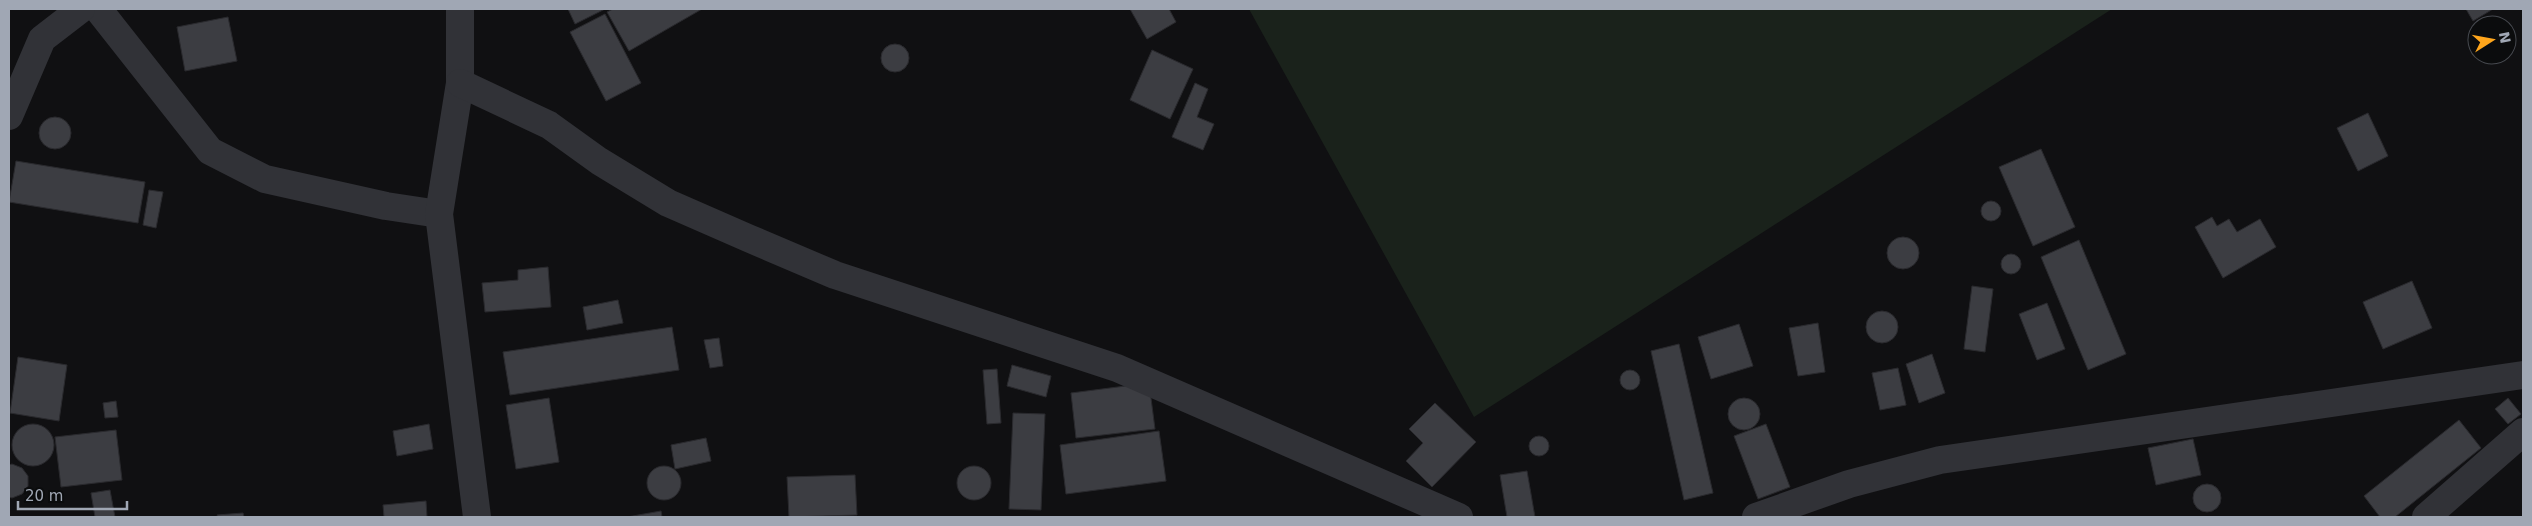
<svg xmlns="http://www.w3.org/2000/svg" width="2532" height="526" viewBox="0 0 2532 526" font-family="'DejaVu Sans',sans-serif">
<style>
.green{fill:#1a221b}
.building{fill:#3c3d42;stroke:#2a2a2e}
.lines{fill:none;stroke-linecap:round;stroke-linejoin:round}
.minor{stroke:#313237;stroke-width:28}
</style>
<rect width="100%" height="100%" fill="#101012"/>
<path class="green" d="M1249 9H2112L1474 417Z"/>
<g class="building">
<path d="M568 9H605L575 24Z"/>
<path d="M613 9H702L629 51 607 12Z"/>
<path d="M1130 9H1169L1176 22 1147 39Z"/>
<path d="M2466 9H2493L2473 21Z"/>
<path d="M605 14 641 83 606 101 570 32Z"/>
<path d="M228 17 237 61 185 71 177 27Z"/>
<circle cx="895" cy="58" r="14"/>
<path d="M1152 50 1193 69 1170 119 1130 100Z"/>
<path d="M1195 83 1208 89 1197 117 1214 124 1203 150 1172 137Z"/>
<path d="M2368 113 2388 156 2358 171 2337 128Z"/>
<circle cx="55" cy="133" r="16"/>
<path d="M2041 149 2075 227 2033 246 1999 167Z"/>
<path d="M16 161 145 182 138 223 9 202Z"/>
<path d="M149 190 163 192 156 228 143 225Z"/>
<circle cx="1991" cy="211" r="10"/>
<path d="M2212 217 2217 226 2229 219 2237 232 2260 219 2276 247 2223 278 2195 227Z"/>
<circle cx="1903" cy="253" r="16"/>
<path d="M2079 240 2126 354 2088 370 2041 257Z"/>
<circle cx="2011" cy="264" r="10"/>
<path d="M548 267 551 307 485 312 482 283 518 280V270Z"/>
<path d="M2412 281 2432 328 2383 349 2363 302Z"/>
<path d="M1972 286 1993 289 1985 352 1964 349Z"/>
<path d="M618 300 623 323 587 330 583 307Z"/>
<path d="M2047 303 2065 349 2037 360 2019 314Z"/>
<circle cx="1882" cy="327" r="16"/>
<path d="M1818 323 1825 372 1798 376 1789 328Z"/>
<path d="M1739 324 1753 366 1711 379 1698 337Z"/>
<path d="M672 327 679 370 510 395 503 352Z"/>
<path d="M719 338 723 366 710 368 704 340Z"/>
<path d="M1679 344 1713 493 1684 500 1651 351Z"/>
<path d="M1932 354 1945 393 1919 403 1906 364Z"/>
<path d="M18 357 67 365 59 421 10 413Z"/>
<path d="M1012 365 1051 376 1046 397 1007 386Z"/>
<path d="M1898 368 1906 405 1880 410 1872 373Z"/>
<path d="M997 369 1001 423 987 424 983 370Z"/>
<circle cx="1630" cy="380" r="10"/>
<path d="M1149 383 1155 429 1076 438 1071 393Z"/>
<path d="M549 398 559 462 516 469 506 405Z"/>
<path d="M2508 398 2521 414 2508 424 2495 409Z"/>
<circle cx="1744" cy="414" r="16"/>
<path d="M116 401 118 417 105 418 103 403Z"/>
<path d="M1435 403 1476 442 1432 487 1406 461 1423 443 1409 429Z"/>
<path d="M1013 413 1045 414 1041 510 1009 509Z"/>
<path d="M2459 420 2481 448 2395 517H2380L2364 496Z"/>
<circle cx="33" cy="445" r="21"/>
<path d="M429 424 433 449 397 456 393 431Z"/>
<path d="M1766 424 1790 487 1758 499 1734 436Z"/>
<path d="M116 430 122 480 61 487 55 437Z"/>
<path d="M1159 431 1166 481 1066 494 1060 445Z"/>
<circle cx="1539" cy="446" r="10"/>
<path d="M706 438 711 461 675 469 671 445Z"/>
<path d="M2193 439 2201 475 2156 485 2148 448Z"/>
<path d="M12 464 22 468 28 476V486L22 494 12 498 9 497V465Z"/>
<circle cx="664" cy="483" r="17"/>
<circle cx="974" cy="483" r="17"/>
<path d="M1527 471 1535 517H1507L1500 475Z"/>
<path d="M855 475 857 515 789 517 787 477Z"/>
<circle cx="2207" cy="498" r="14"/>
<path d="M110 490 115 517H95L91 493Z"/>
<path d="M426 501 427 517H384L383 505Z"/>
<path d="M661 511 662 517H627Z"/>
<path d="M243 513 244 517H218L217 515Z"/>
</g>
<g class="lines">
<g class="minor">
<path d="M98 9 210 151 265 179 386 206 439 214"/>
<path d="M460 9V83L439 214 477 517"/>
<path d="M460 83 549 125 599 161 668 203 748 238 835 275 1117 368 1459 517"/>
<path d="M9 116 42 39 81 9"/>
<path d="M1756 517 1849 484 1940 460 2523 375"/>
<path d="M2426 517 2523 432"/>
</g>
</g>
<rect width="2532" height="526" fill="none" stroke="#a0a7b4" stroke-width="20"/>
<g transform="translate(2492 40) rotate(79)"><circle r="24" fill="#0b0c0d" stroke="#474a50"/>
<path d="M0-4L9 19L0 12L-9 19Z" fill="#ffa61c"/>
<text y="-8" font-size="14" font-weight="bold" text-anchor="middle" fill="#a0a7b4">N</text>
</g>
<path d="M18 501v8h109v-8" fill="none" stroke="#a0a7b4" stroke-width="2.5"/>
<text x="25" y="501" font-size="15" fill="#a0a7b4" stroke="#0b0c0d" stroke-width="4" paint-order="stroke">20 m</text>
</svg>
